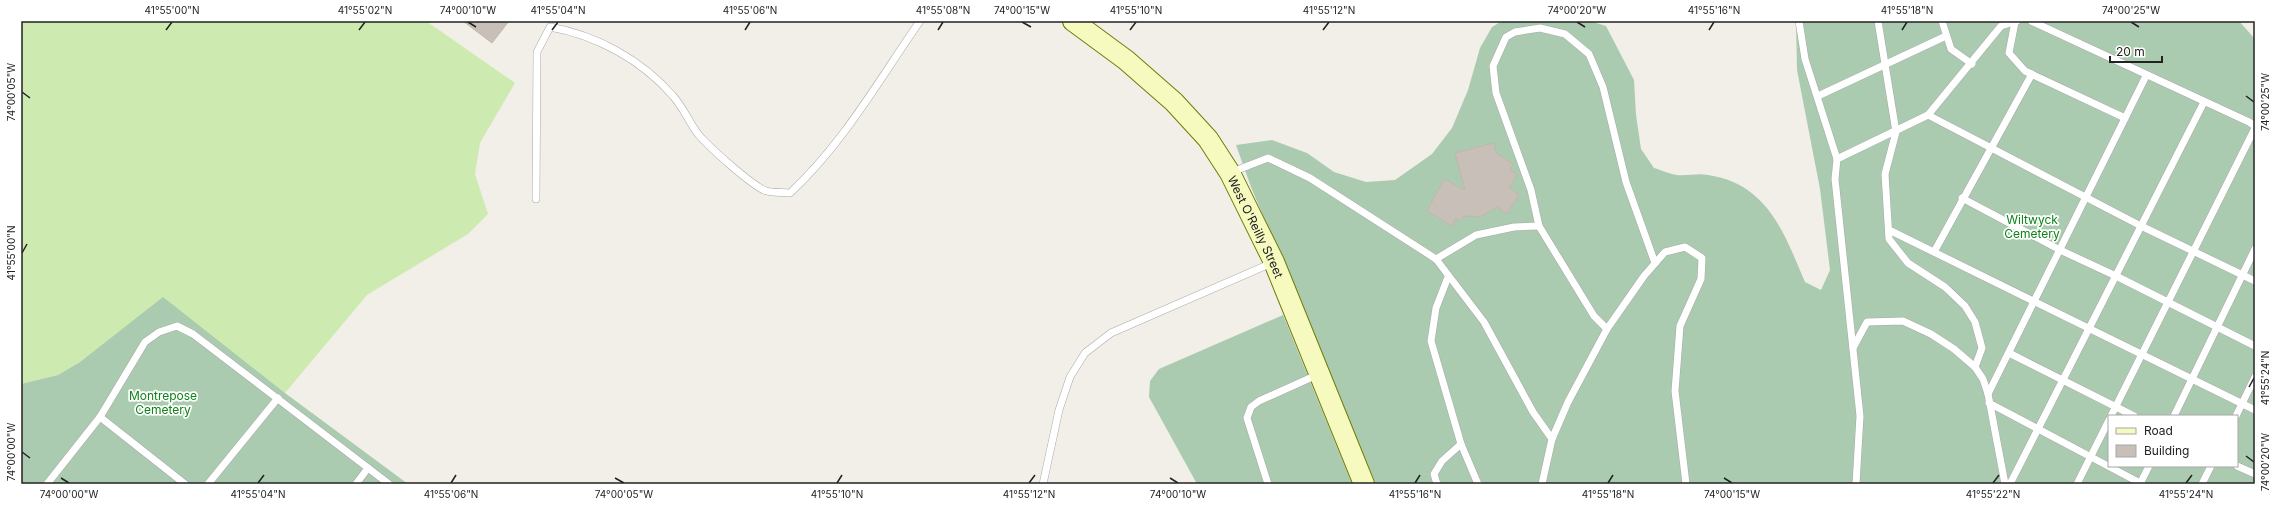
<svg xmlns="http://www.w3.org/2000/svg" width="2276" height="505" viewBox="0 0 2276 505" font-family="Inter,sans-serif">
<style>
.grass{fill:#cdebb0}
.cemetery{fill:#aacbaf;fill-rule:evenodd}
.building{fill:#c7bfb8;stroke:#c4b6ab}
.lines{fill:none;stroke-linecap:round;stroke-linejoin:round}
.lane-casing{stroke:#a9a9a9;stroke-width:8}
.secondary-casing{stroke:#707d05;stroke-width:22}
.lane{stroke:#fff;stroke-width:7}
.secondary{stroke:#f7fabf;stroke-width:20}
.ticks{fill:none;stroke:#222;stroke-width:1.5}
.labels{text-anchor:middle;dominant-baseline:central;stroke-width:3.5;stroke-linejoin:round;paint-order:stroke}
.park-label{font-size:12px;fill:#0c8416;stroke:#fff}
.street-label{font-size:12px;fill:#222;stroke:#fff}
.neatline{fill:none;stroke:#222;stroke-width:1.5}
.ticks-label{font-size:10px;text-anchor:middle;fill:#222}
</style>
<rect width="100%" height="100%" fill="#f2efe9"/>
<path class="grass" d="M21 21H426L515 83 480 143 475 174 488 214 468 234 367 295 285 393 163 298 80 362 58 375 21 384Z"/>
<g class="cemetery">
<path d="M1502 21H1590L1606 26 1634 80 1636 115 1641 149 1654 168C1661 170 1669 174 1677 175 1687 176 1698 173 1708 175 1768 184 1784 233 1805 282L1821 290 1830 270 1820 189 1797 70 1796 21H2239L2255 39V484H1376L1251 187 1236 145 1272 140 1307 153 1334 172 1366 182 1395 180 1432 154 1452 128 1468 90 1480 48 1492 27ZM2109 416H2237V466H2109Z"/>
<path d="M163 297 285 393 408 484H21V384L58 375 80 362Z"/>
<path d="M1283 315 1352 484H1197L1149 397 1150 381 1159 369Z"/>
</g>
<g class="building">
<path d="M463 21H509L492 43Z"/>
<path d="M1494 143 1496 153 1513 164 1510 170 1517 174 1509 188 1519 195 1507 214 1497 207 1480 217 1464 216 1460 221 1456 218 1452 226 1427 211 1444 179 1465 190 1455 153Z"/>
</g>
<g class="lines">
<defs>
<g id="lane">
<path d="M1799 21 1805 59 1837 159"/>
<path d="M1878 21 1896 132 1885 174 1889 239 1908 263 1945 287 1965 306 1975 322 1982 348 1975 367"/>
<path d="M1942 21 1951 49 1972 64"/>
<path d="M2031 21 2249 122 2255 126"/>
<path d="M2015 22 2009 53 2025 71 2125 118"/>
<path d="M1818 96 1946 36"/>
<path d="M1928 115 2141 226 2255 281"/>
<path d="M1232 172 1268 158 1310 178 1436 259 1484 322 1533 412 1552 439"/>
<path d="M1962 198 2060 250 2116 276 2255 346"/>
<path d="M536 199 537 52 550 27C596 35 642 60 673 96 683 107 689 122 698 134 709 147 751 185 766 191 773 193 783 192 790 193 843 144 879 80 920 21"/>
<path d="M1889 230 2255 410"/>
<path d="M1934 252 2032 74"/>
<path d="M1436 259 1476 235 1514 227 1539 226"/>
<path d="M1607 329 1594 316 1539 226 1531 190 1496 93 1493 66 1506 37 1515 32 1540 28 1565 34 1589 54 1603 87 1626 182 1655 263"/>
<path d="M1853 348 1867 322 1903 321 1931 334 1954 349 1975 367 1983 379 1988 394 2005 484"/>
<path d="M2009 353 2134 416"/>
<path d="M1988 394 2146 76"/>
<path d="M1989 403 2142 484"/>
<path d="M2111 416 2255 128"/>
<path d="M2174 416 2255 249"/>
<path d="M2236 416 2255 377"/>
<path d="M100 417 185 484"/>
<path d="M1461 444 1478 484"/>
<path d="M2237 466 2255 474"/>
<path d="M47 484 100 417 145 342 159 332 177 326 193 334 389 484"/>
<path d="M208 484 278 398"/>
<path d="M356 484 368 468"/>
<path d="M1043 484 1059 410 1070 377 1085 353 1111 333 1274 262"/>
<path d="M1268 484 1247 418 1251 407 1259 401 1319 374"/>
<path d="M1437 484 1434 474 1442 461 1461 444 1431 341 1436 308 1448 277"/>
<path d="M1542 484 1552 439 1568 402 1607 329 1644 276 1665 252 1685 247 1702 258 1701 279 1680 326 1675 391 1686 484"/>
<path d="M1856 484 1860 416 1835 179 1837 159 1928 115 2001 26 2017 21"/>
<path d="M2010 484 2204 102"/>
<path d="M2077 484 2109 420"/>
<path d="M2140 484 2149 466"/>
<path d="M2202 484 2211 466"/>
</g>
<g id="secondary">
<path id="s1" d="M1073 21 1126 60 1174 102 1208 139 1230 173 1274 262 1364 484"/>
</g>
</defs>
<use href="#lane" class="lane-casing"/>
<use href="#secondary" class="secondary-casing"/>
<use href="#lane" class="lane"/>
<use href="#secondary" class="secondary"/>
</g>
<path class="ticks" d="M468 22 476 27M1022 22 1031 27M1577 22 1585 27M2131 22 2139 27M166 30 172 22M359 30 365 22M552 30 558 22M745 30 750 22M938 30 943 22M1130 30 1136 22M1323 30 1329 22M1709 30 1714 22M1902 30 1907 22M22 92 30 98M2246 96 2254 102M22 253 27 244M2249 387 2254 378M22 452 30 458M2246 456 2254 462M61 478 69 483M615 478 624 483M1170 478 1178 483M1724 478 1732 483M258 483 264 475M451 483 456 475M837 483 842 475M1029 483 1035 475M1415 483 1420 475M1608 483 1613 475M1993 483 1999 475M2186 483 2192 475"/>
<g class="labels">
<g class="park-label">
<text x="2032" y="219">Wiltwyck<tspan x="2032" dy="14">Cemetery</tspan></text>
<text x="163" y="395">Montrepose<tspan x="163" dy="14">Cemetery</tspan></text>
</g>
<g class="street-label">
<text stroke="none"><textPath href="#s1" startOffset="280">West O'Reilly Street</textPath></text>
</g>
</g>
<rect width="2276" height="505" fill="none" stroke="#ffffff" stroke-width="44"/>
<rect x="2108" y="415" width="130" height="52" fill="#ffffff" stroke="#a7a7a7"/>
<rect x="2116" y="428" width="20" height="6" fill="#f7fabf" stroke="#a7a7a7"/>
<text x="2144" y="435" font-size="12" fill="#222222">Road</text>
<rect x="2116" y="445" width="20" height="12" fill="#c7bfb8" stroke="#a7a7a7"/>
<text x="2144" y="455" font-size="12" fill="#222222">Building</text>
<path d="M2110 56v6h52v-6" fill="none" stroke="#222222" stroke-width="2"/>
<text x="2116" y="56" font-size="12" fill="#222222" stroke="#ffffff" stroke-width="3" paint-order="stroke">20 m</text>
<rect x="22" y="22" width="2232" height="461" class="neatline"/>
<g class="ticks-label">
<text x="172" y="14">41°55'00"N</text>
<text x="365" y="14">41°55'02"N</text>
<text x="468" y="14">74°00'10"W</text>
<text x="558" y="14">41°55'04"N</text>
<text x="750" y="14">41°55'06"N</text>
<text x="943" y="14">41°55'08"N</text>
<text x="1022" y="14">74°00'15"W</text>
<text x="1136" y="14">41°55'10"N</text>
<text x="1329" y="14">41°55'12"N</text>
<text x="1577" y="14">74°00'20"W</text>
<text x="1714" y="14">41°55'16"N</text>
<text x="1907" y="14">41°55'18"N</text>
<text x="2131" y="14">74°00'25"W</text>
<text transform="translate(11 92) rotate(-90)" y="4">74°00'05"W</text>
<text transform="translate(2265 102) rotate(-90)" y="4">74°00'25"W</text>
<text transform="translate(11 253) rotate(-90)" y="4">41°55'00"N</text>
<text transform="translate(2265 378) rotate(-90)" y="4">41°55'24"N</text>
<text transform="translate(11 452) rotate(-90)" y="4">74°00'00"W</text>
<text transform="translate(2265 462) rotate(-90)" y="4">74°00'20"W</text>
<text x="69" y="498">74°00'00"W</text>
<text x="258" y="498">41°55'04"N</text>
<text x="451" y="498">41°55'06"N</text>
<text x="624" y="498">74°00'05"W</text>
<text x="837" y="498">41°55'10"N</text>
<text x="1029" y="498">41°55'12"N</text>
<text x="1178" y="498">74°00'10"W</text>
<text x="1415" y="498">41°55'16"N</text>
<text x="1608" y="498">41°55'18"N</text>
<text x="1732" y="498">74°00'15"W</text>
<text x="1993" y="498">41°55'22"N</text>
<text x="2186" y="498">41°55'24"N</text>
</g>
</svg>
